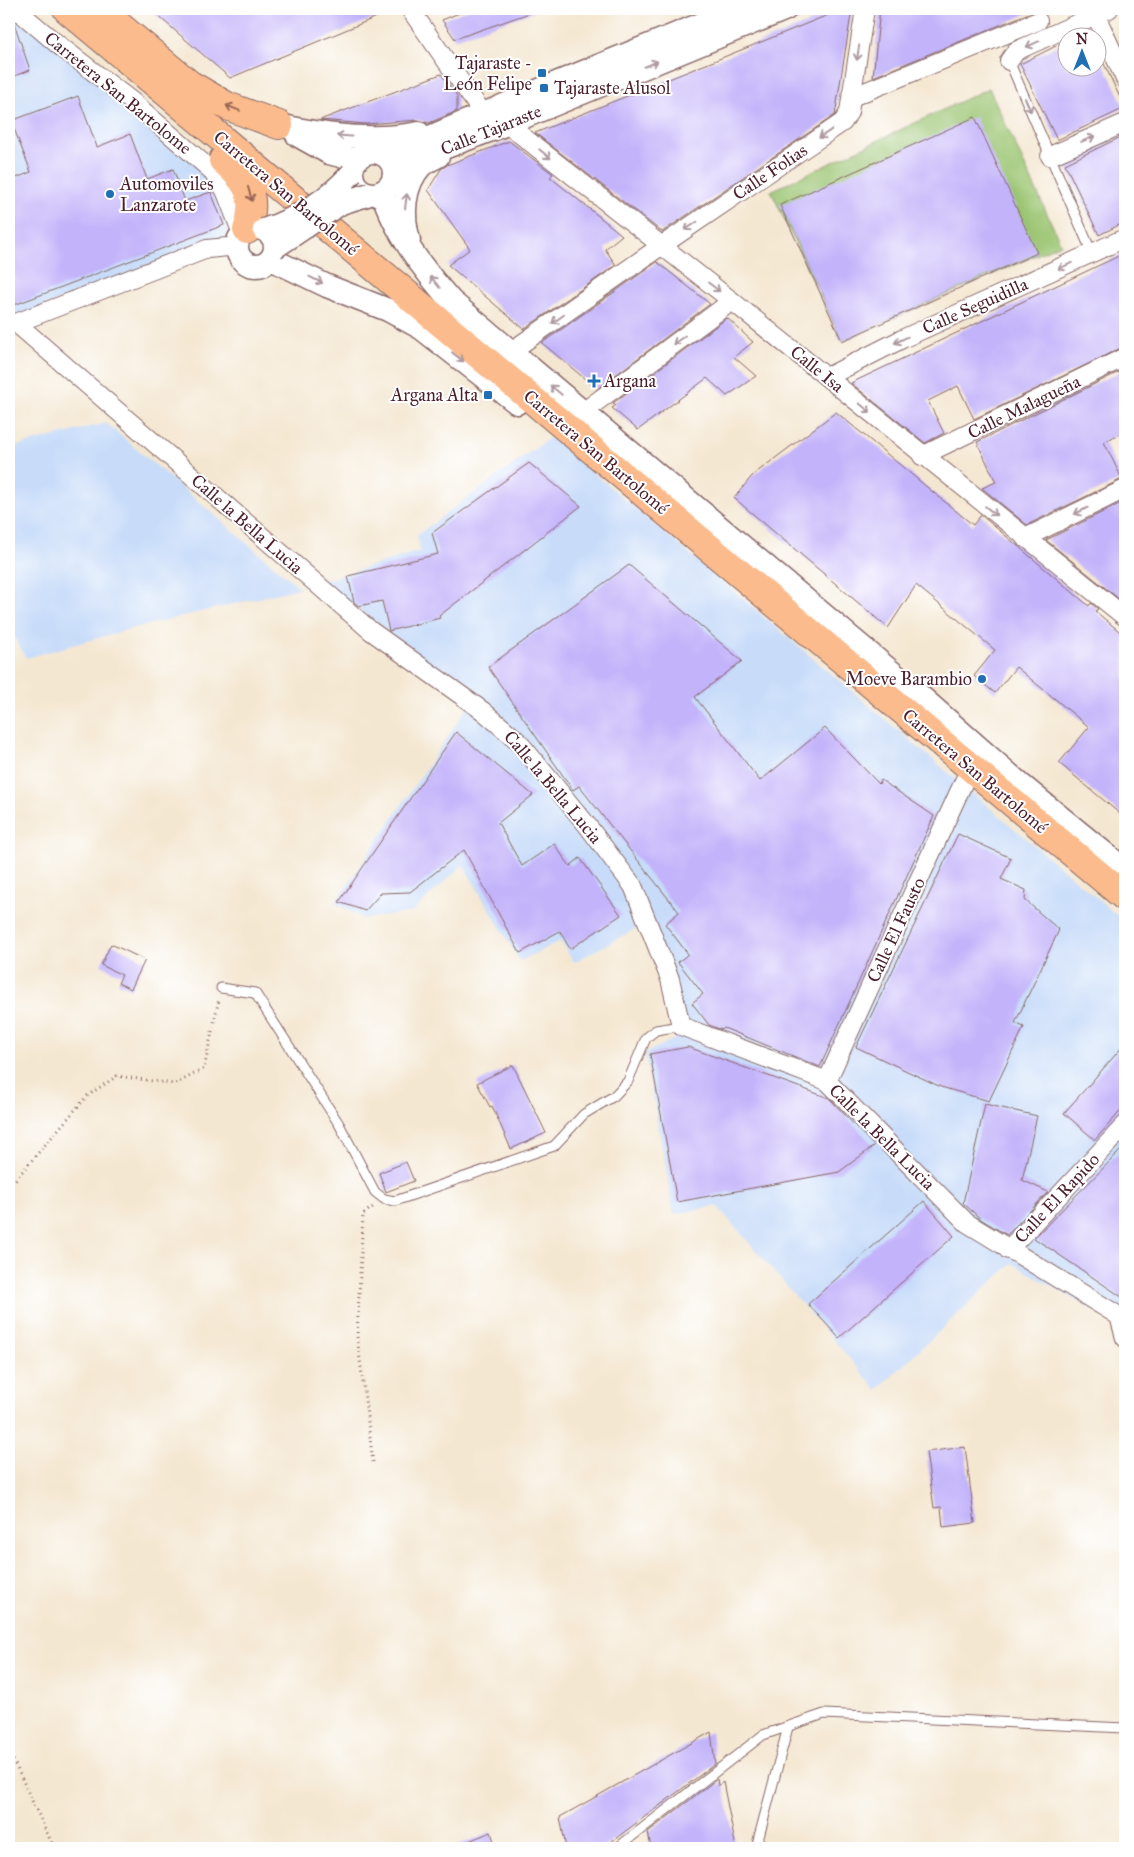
<svg xmlns="http://www.w3.org/2000/svg" width="1134" height="1857" viewBox="0 0 1134 1857" font-family="'IM FELL Great Primer',serif">
<style>
.built{fill:#c8dcf9}
.green{fill:#9bc572;stroke:#72724e}
.building{fill:#c3b3fa}
.lines{fill:none;stroke-linecap:round;stroke-linejoin:round}
.service-casing{stroke:#866565;stroke-width:11}
.minor-casing{stroke:#866565;stroke-width:20}
.tertiary-casing{stroke:#866565;stroke-width:25}
.primary-casing{stroke:#866565;stroke-width:30}
.path{stroke:#866565;stroke-width:3;stroke-dasharray:1 4;stroke-linecap:butt}
.service{stroke:#fff;stroke-width:9}
.minor{stroke:#fff;stroke-width:18}
.tertiary{stroke:#fff;stroke-width:22}
.primary{stroke:#fbbb8c;stroke-width:28}
.tertiary-bridge-casing{stroke:#866565;stroke-width:25;stroke-linecap:butt}
.tertiary-bridge{stroke:#fff;stroke-width:22}
.oneway{stroke:#ae9aa0}
.oneway2{stroke:#9a6557}
.poi-dot{fill:#1f6fb2;stroke:#fff;stroke-width:2}
.labels{text-anchor:middle;dominant-baseline:central;stroke-width:4;stroke-linejoin:round;paint-order:stroke}
.poi-label{font-size:18px;fill:#4a1f2b;stroke:#fff;text-anchor:end}
.street-label{font-size:18px;fill:#4a1f2b;stroke:#fff}
</style>
<rect width="100%" height="100%" fill="#fff"/>
<filter id="ink" filterUnits="userSpaceOnUse"><feTurbulence type="fractalNoise" baseFrequency=".02" numOctaves="2"/><feDisplacementMap in="SourceGraphic" scale="10" xChannelSelector="R" yChannelSelector="G"/><feConvolveMatrix kernelMatrix="1 2 1 2 8 2 1 2 1" color-interpolation-filters="sRGB"/></filter>
<filter id="wash" filterUnits="userSpaceOnUse"><feTurbulence type="fractalNoise" baseFrequency=".0096" numOctaves="4" result="noise"/><feDisplacementMap in="SourceGraphic" scale="20" xChannelSelector="R" yChannelSelector="G"/><feGaussianBlur stdDeviation="1.12" result="paint"/><feColorMatrix in="noise" values="0 0 0 0 0 0 0 0 0 0 0 0 0 0 0 0 0 1.4 0 .05"/><feComposite in="paint" operator="in"/></filter>
<g filter="url(#wash)">
<rect width="100%" height="100%" fill="#f4e7d1"/>
<g class="built">
<path d="M9 9H31L230 175 243 204 227 240 9 319Z"/>
<path d="M106 423 300 588 134 628 26 658 9 628V448Z"/>
<path d="M551 437 1125 922V1310L1110 1320 1012 1263 877 1390 717 1206 674 1214 645 1053 675 1039 663 988 641 926 574 962 560 941 520 961 463 865 412 912 364 919 335 903 473 699 322 581 420 551 417 535Z"/>
</g>
<path class="green" d="M989 88 1061 244 842 341 771 191Z"/>
<g id="blocks">
<g class="building">
<path d="M150 9H396L230 78Z"/>
<path d="M469 9H534L535 11 455 39 442 20Z"/>
<path d="M843 9H852L835 115 662 232 535 133Z"/>
<path d="M880 9H1052V10L1044 13 1034 11 873 77Z"/>
<path d="M9 17 13 20 30 70 9 78Z"/>
<path d="M1066 41V68H1096V47L1125 108 1057 140 1020 64Z"/>
<path d="M441 74 457 96V111L429 123 418 120 366 124 320 120Z"/>
<path d="M78 96 97 147 130 134 147 179 173 169 185 201 211 192 224 225 9 307V181L31 172 11 121Z"/>
<path d="M975 117 1037 253 842 341 780 205Z"/>
<path d="M1125 135V222L1099 235 1065 164Z"/>
<path d="M509 141 553 174 550 177 622 235 605 249 616 265 524 329 448 265 470 249 428 190 441 169 447 165Z"/>
<path d="M1125 253V346L974 419 958 386 928 401 944 433 925 443 851 383Z"/>
<path d="M657 262 710 304 597 389 542 343Z"/>
<path d="M727 318 753 342 734 357 756 376 727 396 707 378 638 430 612 408 616 405 613 403Z"/>
<path d="M1125 369V431L1104 442 1122 479 1027 525 982 488 996 482 977 442Z"/>
<path d="M836 412 973 525 981 515 1089 606 1091 603 1098 609 1095 611 1125 636V818L1059 763 1089 727 1016 667 995 693 974 676 995 650 916 585 888 628 734 498 753 475Z"/>
<path d="M529 463 581 506 439 616 440 618 389 631 382 601 359 606 354 602 348 576 438 554 432 533Z"/>
<path d="M1125 501V595L1119 599 1046 540Z"/>
<path d="M629 565 742 661 695 697 760 781 825 728 879 784 881 780 934 816 820 1067 724 1028 722 1030 709 1025 692 1003 703 994 678 962 688 954 665 924 679 912 579 786 573 790 488 667Z"/>
<path d="M456 732 533 795 498 823 522 866 554 844 570 866 580 858 621 915 570 949 560 931 520 953 464 850 410 892 381 893 365 911 339 902Z"/>
<path d="M958 834 1011 858 1001 879 1026 890 1025 900 1059 930 1015 1023 1024 1027 989 1101 941 1087 856 1047Z"/>
<path d="M111 944 145 960 131 989 118 983 122 975 101 965Z"/>
<path d="M1125 1044V1106L1095 1140 1064 1113Z"/>
<path d="M688 1047 829 1098 874 1146 839 1172 677 1202 650 1054Z"/>
<path d="M513 1065 546 1133 511 1149 492 1106 490 1107 477 1083Z"/>
<path d="M985 1104 1037 1116 1022 1180 1048 1192 1007 1235 982 1220 963 1203Z"/>
<path d="M1125 1146V1299L1034 1238Z"/>
<path d="M406 1162 414 1181 386 1192 379 1173Z"/>
<path d="M924 1201 954 1236 839 1338 808 1304Z"/>
<path d="M965 1447 975 1523 943 1527 941 1507 934 1508 926 1452Z"/>
<path d="M711 1732 715 1764 603 1848H566L560 1817Z"/>
<path d="M717 1779 718 1786 723 1782 736 1848H651L648 1832Z"/>
<path d="M491 1832 496 1848H451Z"/>
</g>
</g>
</g>
<g filter="url(#ink)">
<use href="#blocks" fill-opacity="0" stroke="#866565" stroke-width="1"/>
<g class="lines">
<defs>
<g id="service">
<path d="M1009 61 1092 253"/>
<path d="M221 988 255 993 339 1124 375 1192 384 1199 395 1201 554 1146 584 1114 614 1096 628 1081 646 1038 656 1030 681 1026"/>
<path d="M617 1848 763 1735 824 1714 1125 1728"/>
<path d="M756 1848 788 1727"/>
</g>
<g id="minor">
<path d="M16 9 56 43 134 103 211 170 225 190 242 234"/>
<path d="M410 9 484 115"/>
<path d="M1093 9 1125 79"/>
<path d="M1009 61 1016 51 1109 9"/>
<path d="M852 97 1038 21"/>
<path d="M507 124 732 301 1125 617"/>
<path d="M1050 156 1125 123"/>
<path d="M237 250 228 247 207 249 16 323 371 631 483 711 518 741 587 825 633 886 670 979 681 1026 827 1081 967 1223 1119 1316 1125 1338"/>
<path d="M510 352 661 246 843 122 849 112 865 9"/>
<path d="M827 377 902 339 1125 238"/>
<path d="M583 412 732 301"/>
<path d="M922 456 1125 357"/>
<path d="M1025 538 1125 489"/>
<path d="M827 1081 965 779"/>
<path d="M1008 1250 1125 1125"/>
</g>
<g id="tertiary">
<path d="M279 125C325 136 372 142 419 133"/>
<path d="M297 135 329 153 356 160"/>
<circle cx="373" cy="173" r="21"/>
<path d="M382 154 397 151 544 88 738 9"/>
<path d="M394 175 403 165 412 160 507 124 786 9"/>
<path d="M382 192C395 233 423 269 451 301L919 695 1020 784 1125 870"/>
<circle cx="256" cy="247" r="19"/>
<path d="M409 240C402 216 403 186 421 166 425 162 433 159 438 156"/>
<path d="M271 259 327 286 388 310 421 328 517 403"/>
</g>
<g id="primary">
<path d="M67 9 1125 897"/>
<path d="M99 9 189 84 227 106 279 125"/>
<path d="M223 160C248 182 258 196 247 230"/>
</g>
</defs>
<use href="#service" class="service-casing"/>
<use href="#minor" class="minor-casing"/>
<use href="#tertiary" class="tertiary-casing"/>
<use href="#primary" class="primary-casing"/>
<g class="path">
<path d="M9 1187 87 1096 117 1076 175 1084 204 1069 219 999"/>
<path d="M373 1462 357 1336 363 1214 376 1205"/>
<path d="M9 1751 54 1848"/>
</g>
<use href="#service" class="service"/>
<use href="#minor" class="minor"/>
<use href="#tertiary" class="tertiary"/>
<use href="#primary" class="primary"/>
<defs>
<g id="tertiary-bridge">
<path d="M264 230C299 218 327 201 352 173"/>
<path d="M275 247 341 203 370 194"/>
</g>
</defs>
<use href="#tertiary-bridge" class="tertiary-bridge-casing"/>
<use href="#tertiary-bridge" class="tertiary-bridge"/>
</g>
<defs><path id="oneway-shaft" d="M-6 0H5M1.5-3L5.5 0L1.5 3" fill="none" stroke-width="1.6" stroke-linecap="round" stroke-linejoin="round" transform="scale(1.25)"/></defs>
<g class="oneway">
<use href="#oneway-shaft" transform="translate(1033 44) rotate(156)"/>
<use href="#oneway-shaft" transform="translate(858 53) rotate(99)"/>
<use href="#oneway-shaft" transform="translate(651 64) rotate(-22)"/>
<use href="#oneway-shaft" transform="translate(1028 105) rotate(66)"/>
<use href="#oneway-shaft" transform="translate(825 134) rotate(146)"/>
<use href="#oneway-shaft" transform="translate(344 136) rotate(-176)"/>
<use href="#oneway-shaft" transform="translate(1088 139) rotate(-23)"/>
<use href="#oneway-shaft" transform="translate(545 154) rotate(39)"/>
<use href="#oneway-shaft" transform="translate(406 201) rotate(-83)"/>
<use href="#oneway-shaft" transform="translate(691 226) rotate(146)"/>
<use href="#oneway-shaft" transform="translate(1065 266) rotate(155)"/>
<use href="#oneway-shaft" transform="translate(316 280) rotate(26)"/>
<use href="#oneway-shaft" transform="translate(435 282) rotate(-129)"/>
<use href="#oneway-shaft" transform="translate(714 287) rotate(37)"/>
<use href="#oneway-shaft" transform="translate(558 319) rotate(145)"/>
<use href="#oneway-shaft" transform="translate(679 340) rotate(143)"/>
<use href="#oneway-shaft" transform="translate(901 340) rotate(154)"/>
<use href="#oneway-shaft" transform="translate(458 357) rotate(38)"/>
<use href="#oneway-shaft" transform="translate(556 390) rotate(-140)"/>
<use href="#oneway-shaft" transform="translate(865 408) rotate(40)"/>
<use href="#oneway-shaft" transform="translate(991 511) rotate(39)"/>
<use href="#oneway-shaft" transform="translate(1081 511) rotate(154)"/>
</g>
<g class="oneway2">
<use href="#oneway-shaft" transform="translate(233 108) rotate(-158)"/>
<use href="#oneway-shaft" transform="translate(250 194) rotate(74)"/>
</g>
</g>
<g class="poi-dot">
<rect x="537" y="68" width="10" height="10" rx="2.5"/>
<rect x="539" y="83" width="10" height="10" rx="2.5"/>
<circle cx="110" cy="194" r="5"/>
<path d="M591.5 373.5h5v5h5v5h-5v5h-5v-5h-5v-5h5z"/>
<rect x="483" y="390" width="10" height="10" rx="2.5"/>
<circle cx="982" cy="679" r="5"/>
</g>
<g class="labels">
<g class="poi-label">
<text x="532" y="63">Tajaraste -<tspan x="532" dy="21">León Felipe</tspan></text>
<text x="554" y="88" text-anchor="start">Tajaraste Alusol</text>
<text x="120" y="184" text-anchor="start">Automoviles<tspan x="120" dy="21">Lanzarote</tspan></text>
<text x="604" y="381" text-anchor="start">Argana</text>
<text x="478" y="395">Argana Alta</text>
<text x="972" y="679">Moeve Barambio</text>
</g>
<g class="street-label">
<text transform="translate(118 93) rotate(39)">Carretera San Bartolome</text>
<text transform="translate(491 130) rotate(-22)">Calle Tajaraste</text>
<text transform="translate(770 172) rotate(-34)">Calle Folias</text>
<text transform="translate(286 193) rotate(40)">Carretera San Bartolomé</text>
<text transform="translate(975 306) rotate(-24)">Calle Seguidilla</text>
<text transform="translate(817 369) rotate(39)">Calle Isa</text>
<text transform="translate(1024 407) rotate(-26)">Calle Malagueña</text>
<text transform="translate(596 452) rotate(40)">Carretera San Bartolomé</text>
<text transform="translate(247 524) rotate(41)">Calle la Bella Lucia</text>
<text transform="translate(975 771) rotate(40)">Carretera San Bartolomé</text>
<text transform="translate(553 787) rotate(50)">Calle la Bella Lucia</text>
<text transform="translate(896 930) rotate(-65)">Calle El Fausto</text>
<text transform="translate(882 1137) rotate(45)">Calle la Bella Lucia</text>
<text transform="translate(1057 1198) rotate(-47)">Calle El Rapido</text>
</g>
</g>
<rect width="1134" height="1857" fill="none" stroke="#fff" stroke-width="30"/>
<g transform="translate(1082 52)"><circle r="24" fill="#ffffff" stroke="#b7a5aa"/>
<path d="M0-4L9 19L0 12L-9 19Z" fill="#1f6fb2"/>
<text y="-8" font-size="14" font-weight="bold" text-anchor="middle" fill="#4a1f2b">N</text>
</g>
</svg>
